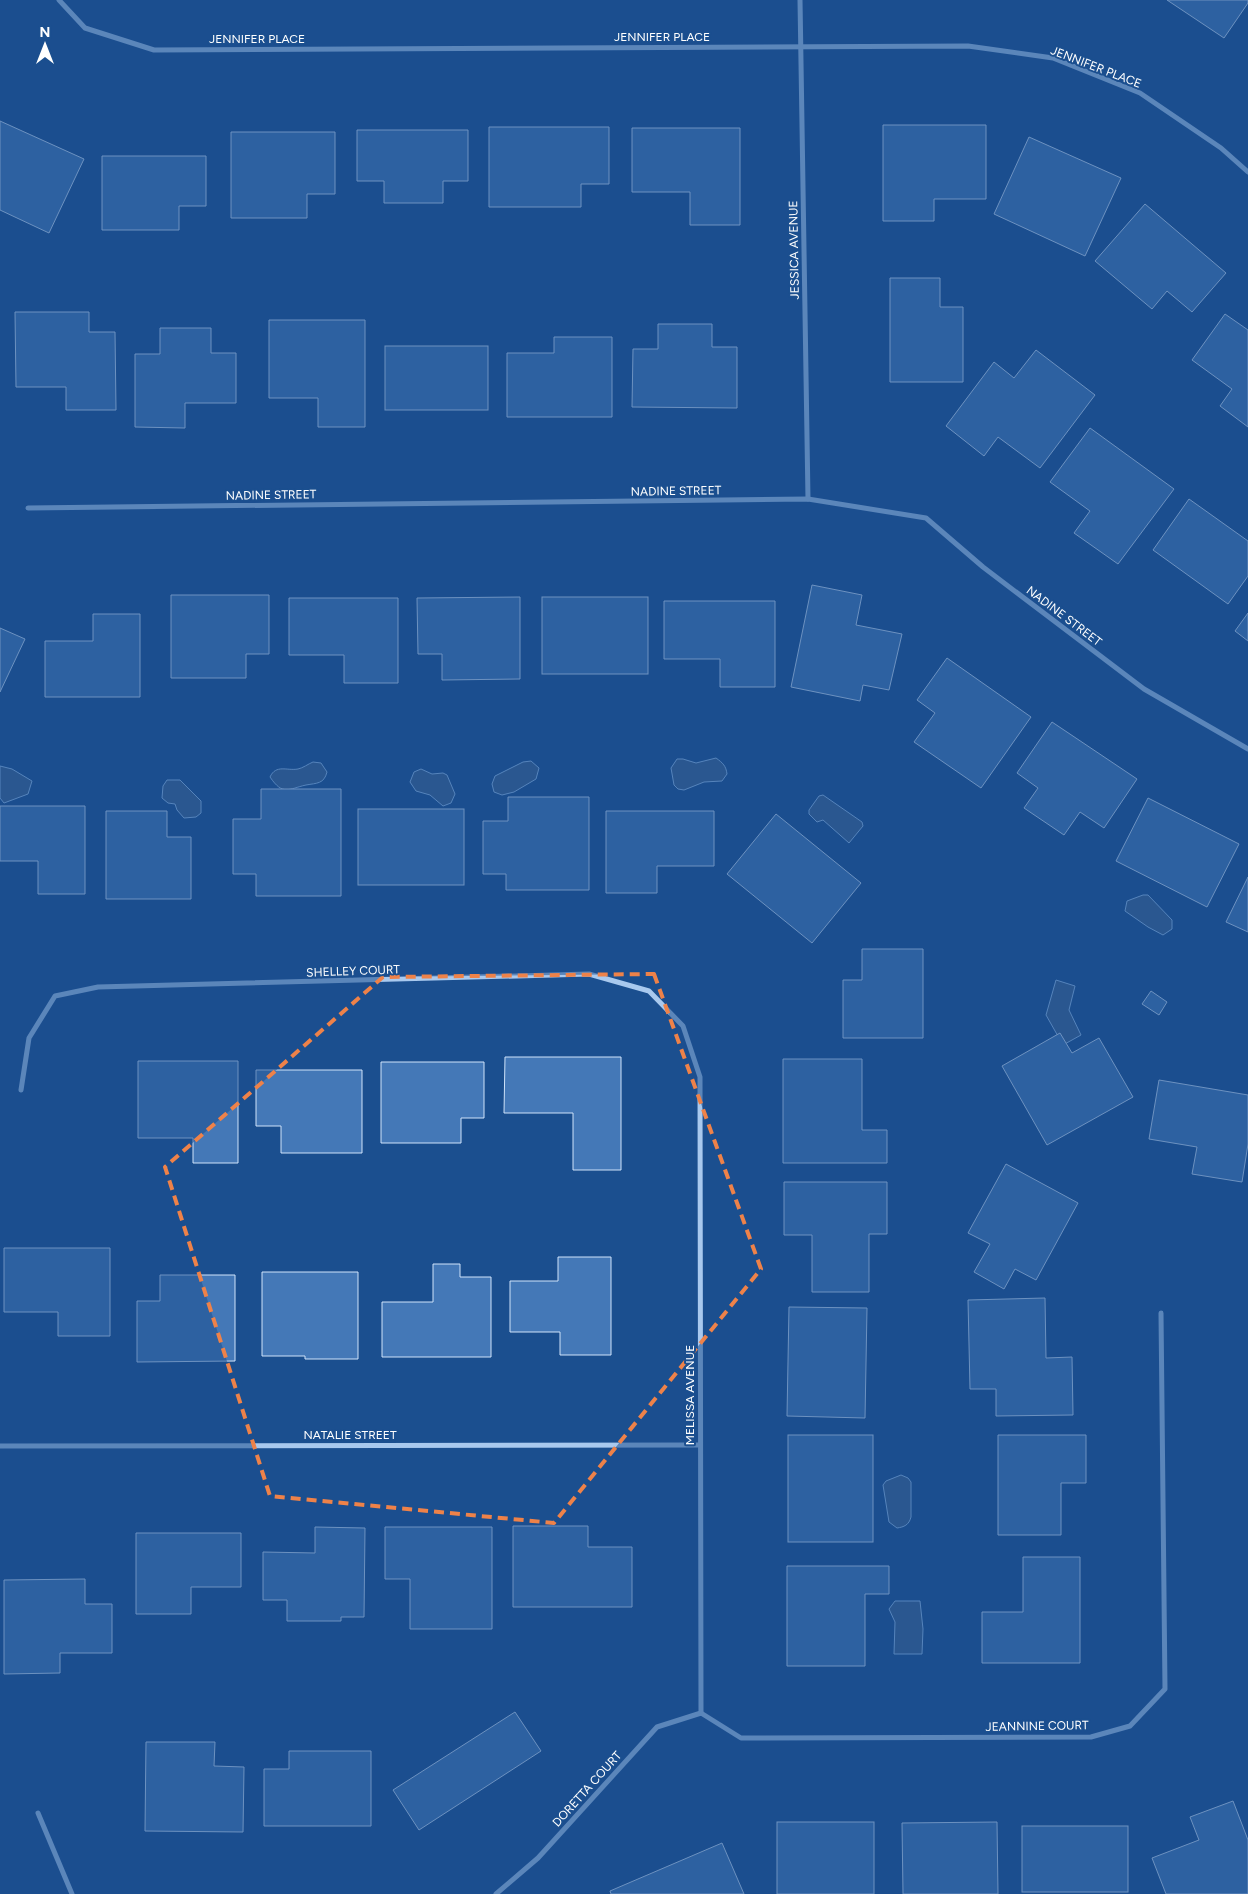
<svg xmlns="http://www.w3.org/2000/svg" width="1248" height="1894" viewBox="0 0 1248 1894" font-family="Figtree,sans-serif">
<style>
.water{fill:#3c6290;stroke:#9cc4f0}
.building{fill:#4478b7;stroke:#cfe3fa}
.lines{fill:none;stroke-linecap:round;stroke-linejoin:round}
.minor{stroke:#a9c9ee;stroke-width:5}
.marked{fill:none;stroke:#ee8249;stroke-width:4;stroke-dasharray:10 6;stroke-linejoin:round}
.labels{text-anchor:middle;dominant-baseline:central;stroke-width:4;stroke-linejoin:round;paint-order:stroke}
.street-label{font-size:12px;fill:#fff;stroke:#1b4f8f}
</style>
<rect width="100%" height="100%" fill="#1b4f8f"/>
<g class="water">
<path d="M716 758C723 763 726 766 727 774L722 781 704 782 684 790 678 789 674 785 671 768 677 759H683L696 763Z"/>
<path d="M531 761 539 768 536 779 514 792 502 795 494 792 492 784 495 776 523 762Z"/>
<path d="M313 762 321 763 327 772C324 784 317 783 306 785 288 789 283 796 270 777 276 764 287 771 298 769 303 768 308 764 313 762Z"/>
<path d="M0 766 12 769 32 781 28 794 4 803 0 798Z"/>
<path d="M421 769 432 774 443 773 447 775 455 794 451 803 443 806 430 795 416 791 410 782 414 772Z"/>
<path d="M167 780H180L201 801V813L196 817 184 818 177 810 175 804 168 803 162 798 163 786Z"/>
<path d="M823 795 862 822 863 826 849 843 823 820 817 822 809 814V810L819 796Z"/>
<path d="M1143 895H1148L1172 920V929L1163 935 1148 927 1125 911 1127 901Z"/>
<path d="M1056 980 1075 986 1069 1010 1081 1035 1063 1045 1046 1015Z"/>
<path d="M901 1475 908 1478 911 1482V1517C909 1525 904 1527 897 1528L889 1522 883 1485 886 1481Z"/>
<path d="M895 1601H920L923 1629 922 1654H894L895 1622 889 1609Z"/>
</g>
<g class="building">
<path d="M1167 0H1248V3L1224 38Z"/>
<path d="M0 121 84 159 49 233 0 210Z"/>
<path d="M883 125H986V199H934V221H883Z"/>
<path d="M489 127H609V184H581V207H489Z"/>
<path d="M632 128H740V225H690V192H632Z"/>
<path d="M357 130H468V181H443V203H384V181H357Z"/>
<path d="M231 132H335V194H307V218H231Z"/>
<path d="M1029 137 1121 178 1085 256 994 214Z"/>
<path d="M102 156H206V206H179V230H102Z"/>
<path d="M1145 204 1226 273 1192 312 1167 291 1152 309 1095 261Z"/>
<path d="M890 278H940V307H963V382H890Z"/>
<path d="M15 312H89V332H115L116 410H66V387H16Z"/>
<path d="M1225 314 1248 330V427L1220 406 1232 389 1192 360Z"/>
<path d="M269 320H365V427H318V398H269Z"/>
<path d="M658 324H712V347H737V408L632 407 633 349H658Z"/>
<path d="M160 328H211V353H236V403H185V428L135 427V354H160Z"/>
<path d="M554 337H612V417H507V353H554Z"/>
<rect x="385" y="346" width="103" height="64"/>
<path d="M1036 350 1095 395 1040 468 998 437 984 456 946 426 994 362 1014 378Z"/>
<path d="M1090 428 1174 489 1118 564 1074 533 1090 511 1050 482Z"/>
<path d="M1189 499 1248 541V576L1228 604 1153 550Z"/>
<path d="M812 585 862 595 856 625 902 634 889 690 863 685 860 701 791 687Z"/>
<path d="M171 595H269V654H246V678H171Z"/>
<path d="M520 597V679L442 680V654H418L417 598Z"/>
<rect x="542" y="597" width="106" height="77"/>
<path d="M289 598H398V683H344V655H289Z"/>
<path d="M664 601H775V687H720V659H664Z"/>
<path d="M1248 613V641L1235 631Z"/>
<path d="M93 614H140V697H45V641H93Z"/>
<path d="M0 628 25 639 0 692Z"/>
<path d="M947 658 1031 717 981 788 914 742 935 713 917 700Z"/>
<path d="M1052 722 1137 779 1104 828 1080 812 1064 835 1024 808 1038 788 1017 773Z"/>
<path d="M261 789H341V896H256V874H233V819H261Z"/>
<path d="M508 797H589V890H506V874H483V821H508Z"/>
<path d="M1148 798 1239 844 1207 907 1116 861Z"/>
<path d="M0 806H85V894H38V861H0Z"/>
<rect x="358" y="809" width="106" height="76"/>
<path d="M106 811H167V837H191V899H106Z"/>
<path d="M606 811H714V866H657V893H606Z"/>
<path d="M776 814 861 883 812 943 727 874Z"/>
<path d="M1248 877V932L1226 922Z"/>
<path d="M862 949H923V1038H843V980H862Z"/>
<path d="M1151 991 1167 1002 1159 1015 1142 1004Z"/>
<path d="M1060 1033 1072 1053 1099 1038 1133 1097 1047 1145 1002 1066Z"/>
<path d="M505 1057H621V1170H573V1113H504Z"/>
<path d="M783 1059H862V1130H887V1163H783Z"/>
<path d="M138 1061H238V1163H193V1138H138Z"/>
<path d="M381 1062H484V1118H461V1143H381Z"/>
<path d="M256 1070H362V1153H281V1126H256Z"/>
<path d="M1159 1080 1248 1095V1144L1242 1182 1192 1174 1197 1147 1149 1139Z"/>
<path d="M1006 1164 1078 1203 1036 1280 1015 1269 1004 1289 974 1272 990 1244 968 1233Z"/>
<path d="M784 1182H887V1234H869V1292H812V1235H784Z"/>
<path d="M4 1248H110V1336H58V1312H4Z"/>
<path d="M558 1257H611V1355H560V1332H510V1281H558Z"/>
<path d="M433 1264H460V1277H491V1357H382V1302H433Z"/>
<path d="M262 1272H358V1359H305V1356H262Z"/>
<path d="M160 1275H235V1361L137 1362V1301H160Z"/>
<path d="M1045 1298 1046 1358 1072 1357 1073 1415 996 1416V1389H970L968 1300Z"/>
<path d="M789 1307 867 1308 865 1418 787 1416Z"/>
<rect x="788" y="1435" width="85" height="107"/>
<path d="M998 1435H1086V1483H1061V1535H998Z"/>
<path d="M513 1526H588V1547H632V1607H513Z"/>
<path d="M315 1527 365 1528 364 1617H341V1621H287V1600H263V1552L315 1553Z"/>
<path d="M385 1527H492V1629H410V1579H385Z"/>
<path d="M136 1533H241V1587H191V1614H136Z"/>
<path d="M1023 1557H1080V1663H982V1612H1023Z"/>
<path d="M787 1566H889V1594H865V1666H787Z"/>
<path d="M85 1579V1604H112V1653H60V1673L4 1674V1580Z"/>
<path d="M515 1712 541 1751 419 1830 393 1790Z"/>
<path d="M146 1742H215L214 1766 244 1767 243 1832 145 1831Z"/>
<path d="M289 1751H371V1826H264V1769H289Z"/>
<path d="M1233 1801 1248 1840V1894H1166L1152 1858 1199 1840 1190 1817Z"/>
<rect x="777" y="1822" width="97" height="72"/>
<path d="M997 1822 998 1894H903L902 1823Z"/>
<rect x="1022" y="1826" width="106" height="66"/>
<path d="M722 1843 744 1894H611L610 1891Z"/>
</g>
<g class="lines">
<g class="minor">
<path d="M59 0 85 28 154 50 968 46 1053 58 1140 93 1221 148 1248 172"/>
<path d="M800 0 808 499"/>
<path d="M28 508 808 499 926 518 983 567 1144 689 1248 749"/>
<path d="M21 1090 29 1038 55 996 98 987 589 974 649 991 683 1026 700 1077 701 1713"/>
<path d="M0 1446 700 1445"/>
<path d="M701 1713 741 1738 1091 1737 1130 1726 1165 1689 1161 1313"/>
<path d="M38 1813 72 1894"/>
<path d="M496 1894 538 1858 657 1727 701 1713"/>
</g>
</g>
<path d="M0 0H1248V1894H0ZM654 974 761 1269 554 1523 270 1496 165 1167 383 977Z" fill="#1b4f8f" fill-opacity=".55" fill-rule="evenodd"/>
<path class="marked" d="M654 974 761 1269 554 1523 270 1496 165 1167 383 977Z"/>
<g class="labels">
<g class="street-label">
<text x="662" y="37">JENNIFER PLACE</text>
<text x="257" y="39">JENNIFER PLACE</text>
<text transform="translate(1096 67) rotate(21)">JENNIFER PLACE</text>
<text transform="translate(794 250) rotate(-91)">JESSICA AVENUE</text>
<text transform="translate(676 491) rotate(-1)">NADINE STREET</text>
<text transform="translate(271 495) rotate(-1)">NADINE STREET</text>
<text transform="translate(1064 616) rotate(37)">NADINE STREET</text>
<text transform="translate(353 971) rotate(-2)">SHELLEY COURT</text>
<text transform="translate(690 1395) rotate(-90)">MELISSA AVENUE</text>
<text x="350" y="1435">NATALIE STREET</text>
<text transform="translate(1037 1726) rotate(-1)">JEANNINE COURT</text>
<text transform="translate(587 1789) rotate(-48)">DORETTA COURT</text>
</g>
</g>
<g transform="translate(45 45)" stroke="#1b4f8f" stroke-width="4" paint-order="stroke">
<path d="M0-4L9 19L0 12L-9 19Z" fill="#ffffff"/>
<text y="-8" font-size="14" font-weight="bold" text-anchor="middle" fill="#ffffff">N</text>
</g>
</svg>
